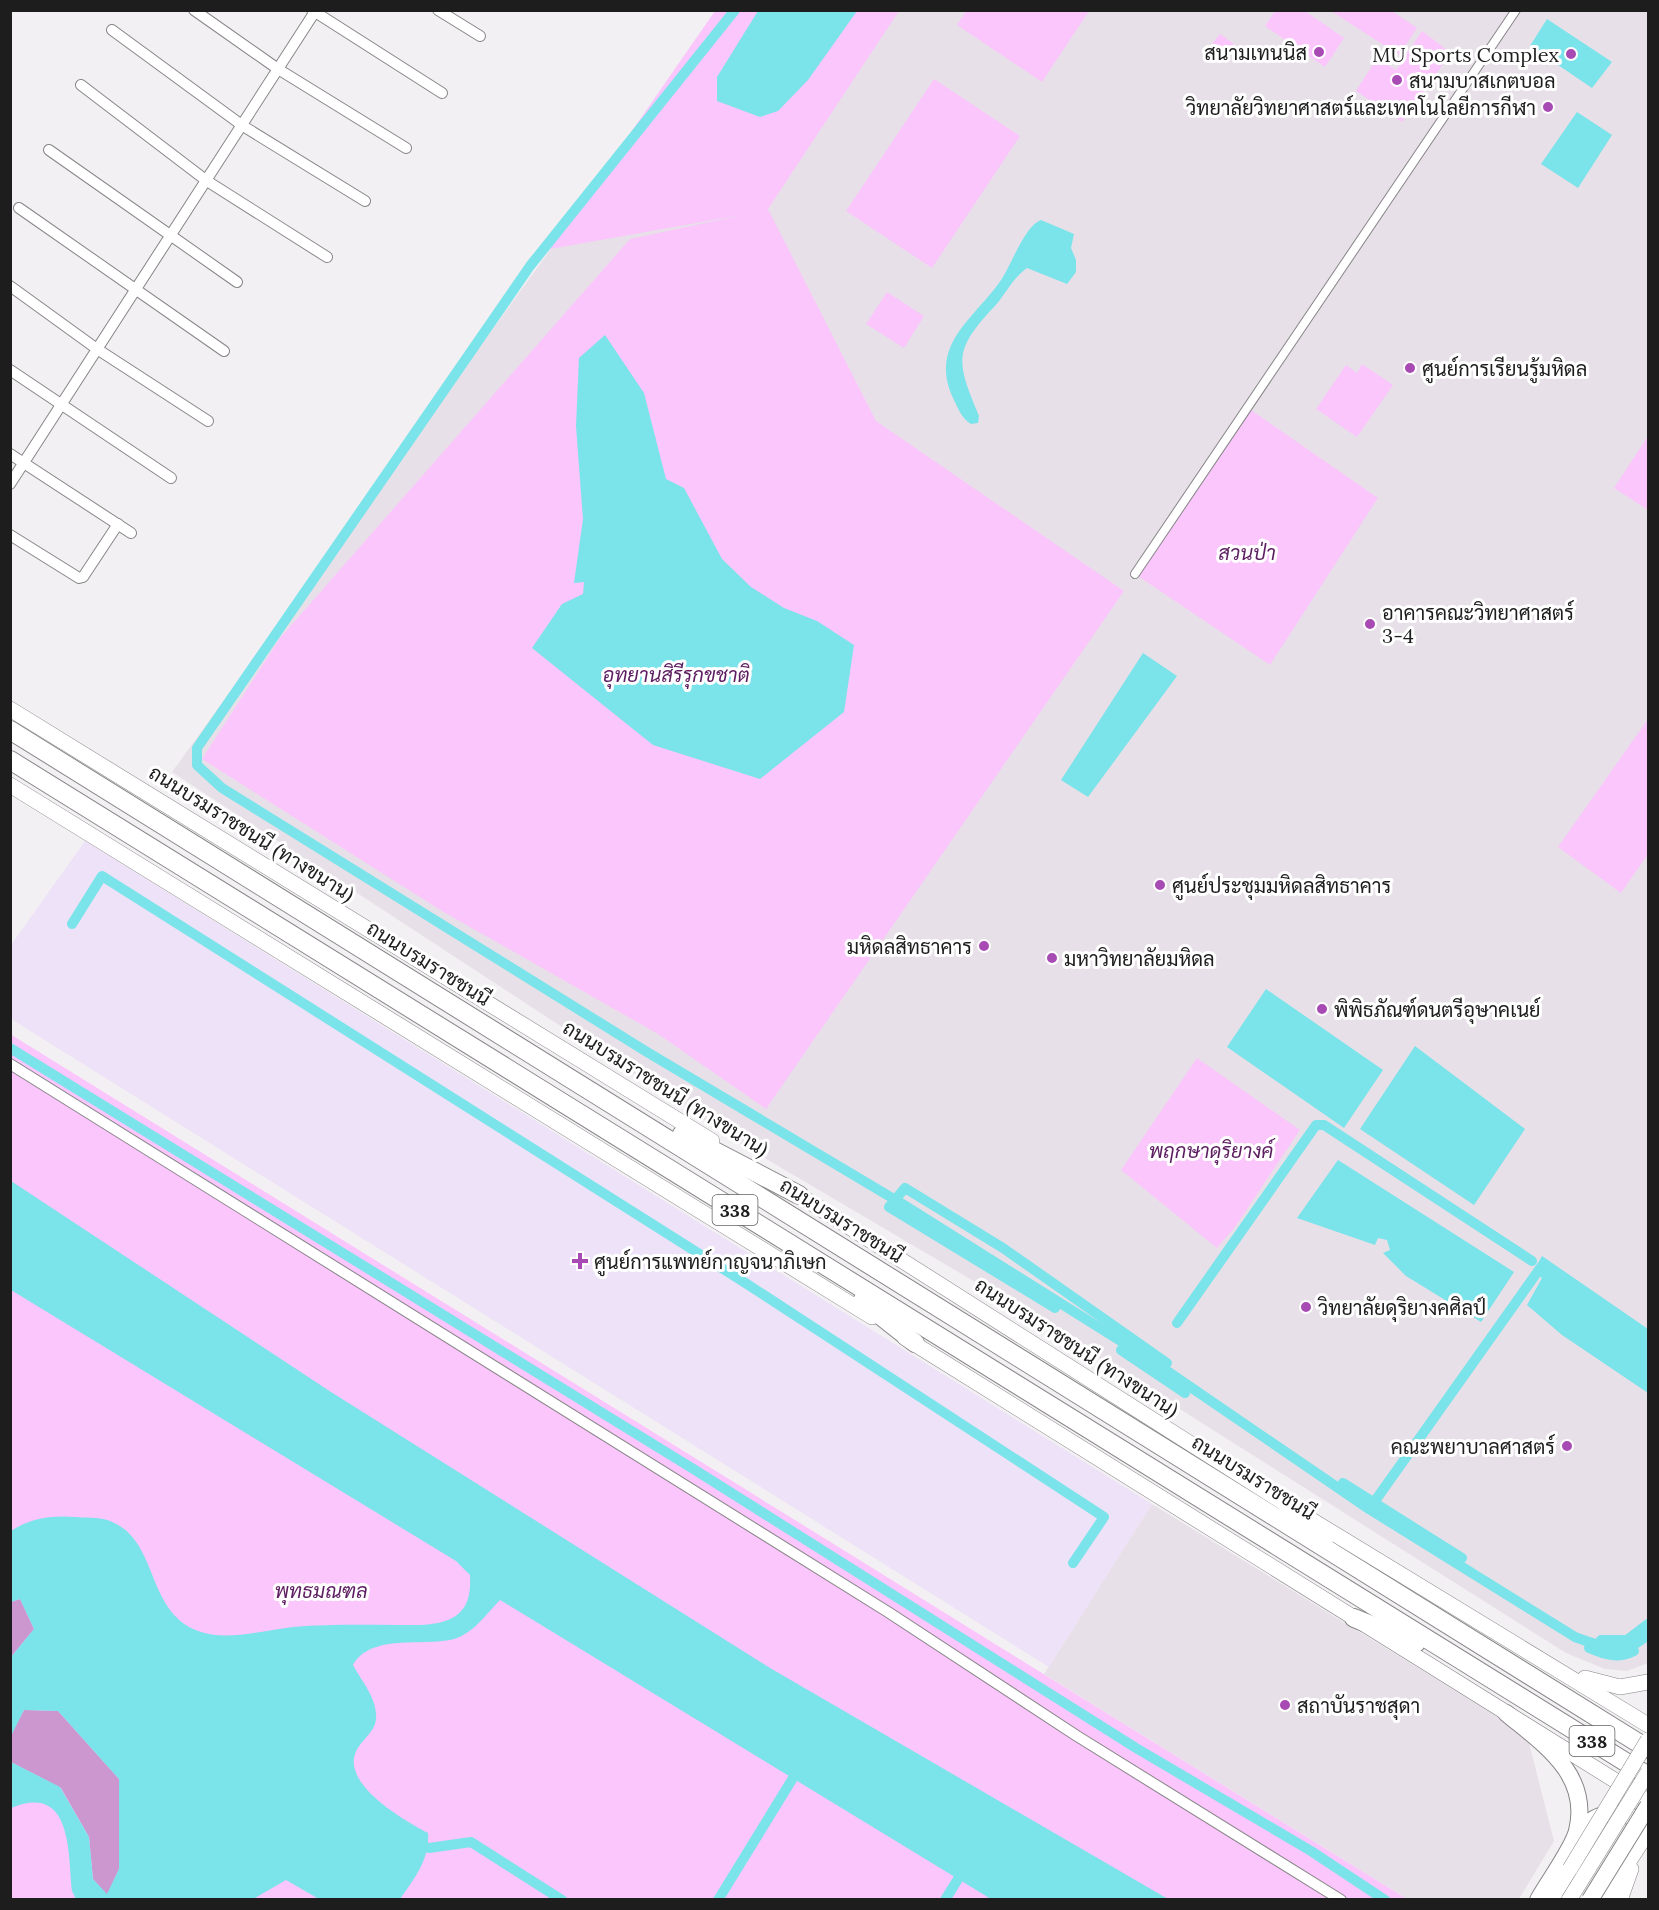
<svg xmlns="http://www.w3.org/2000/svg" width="1659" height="1910" viewBox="0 0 1659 1910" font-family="Lora,Sarabun,serif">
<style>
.built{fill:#e8e0e8}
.medical{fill:#ede2f7}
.green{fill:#fac6fc}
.forest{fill:#cc97cf}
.water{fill:#7be3ea}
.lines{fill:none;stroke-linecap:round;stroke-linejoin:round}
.canal{stroke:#7be3ea;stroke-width:10}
.pedestrian-casing{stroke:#878587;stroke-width:10}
.minor-casing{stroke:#878587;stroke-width:12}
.secondary-casing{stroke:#878587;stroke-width:16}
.primary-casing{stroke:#878587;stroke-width:18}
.trunk-casing{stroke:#878587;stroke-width:20}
.pedestrian{stroke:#fff;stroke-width:8}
.minor{stroke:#fff;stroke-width:10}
.secondary{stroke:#fff;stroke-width:15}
.primary{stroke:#fff;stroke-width:16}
.trunk{stroke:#fff;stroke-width:18}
.secondary-bridge-casing{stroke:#878587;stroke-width:16;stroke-linecap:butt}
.primary-bridge-casing{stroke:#878587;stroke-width:18;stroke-linecap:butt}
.secondary-bridge{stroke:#fff;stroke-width:15}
.primary-bridge{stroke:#fff;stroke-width:16}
.poi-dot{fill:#a84ab4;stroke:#fff;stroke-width:2}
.labels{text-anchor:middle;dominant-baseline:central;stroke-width:6;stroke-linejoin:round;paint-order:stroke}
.shield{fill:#fff;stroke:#626162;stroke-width:1.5}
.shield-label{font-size:18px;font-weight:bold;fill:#1e1d1e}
.poi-label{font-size:20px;fill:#1e1d1e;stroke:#fff;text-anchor:start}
.park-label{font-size:20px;font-style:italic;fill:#5d1e61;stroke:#fff}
.street-label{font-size:20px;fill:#1e1d1e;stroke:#fff}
</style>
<rect width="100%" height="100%" fill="#f3f0f3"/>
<g class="built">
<path d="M723 11H1648V1663L1627 1671 1605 1669 1566 1653 1026 1312 741 1144 172 772Z"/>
<path d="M1152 1504 1527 1735 1554 1841 1519 1899H1407L1044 1674Z"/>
</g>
<path class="medical" d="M85 841 1152 1504 1049 1667 11 1019V945Z"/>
<g class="green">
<path d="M715 11H899L768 209 876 421 1124 591 766 1109 658 1034 442 911 202 759 280 638 630 239 742 215 550 249Z"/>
<path d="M966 11V10L1089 11 1042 82 957 25Z"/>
<path d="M1275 11H1305L1344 38 1325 67 1265 26Z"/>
<path d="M1331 11H1392L1417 28 1399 55Z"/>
<path d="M1422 31 1451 53 1402 122 1356 91 1377 58 1396 70Z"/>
<path d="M1220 34 1234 44 1218 62 1205 53Z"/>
<path d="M934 79 1020 136 932 268 846 211Z"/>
<path d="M887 292 924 316 904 348 866 324Z"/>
<path d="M1362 364 1393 385 1357 437 1316 409 1346 365 1357 373Z"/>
<path d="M1248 408 1378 498 1270 665 1135 574Z"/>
<path d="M1648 436V510L1614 488Z"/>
<path d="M1648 719V854L1621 893 1558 847Z"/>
<path d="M10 1034 1407 1899H11Z"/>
<path d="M1197 1058 1300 1130 1235 1227 1217 1248 1121 1170Z"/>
</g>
<g class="forest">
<path d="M20 1599 34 1629 11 1657V1602Z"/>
<path d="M24 1710 58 1711 119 1779V1869L107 1895 93 1879 89 1837 61 1788 11 1762 10 1736Z"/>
</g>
<g class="water">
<path d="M758 11H857L808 80 778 111 760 117 717 101V77Z"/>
<path d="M1547 19 1612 62 1592 88 1530 46Z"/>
<path d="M1577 112 1612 135 1578 188 1541 164Z"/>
<path d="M1041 220 1074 234 1071 248 1076 260V272L1067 284 1027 268C1011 280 1006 294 994 307 952 351 957 363 979 416L978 423 971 424C961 418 958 408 953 398 929 346 972 320 999 283 1011 267 1024 226 1041 220Z"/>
<path d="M605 335 644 393 666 479 684 488 722 559 751 587 784 608 817 621 854 645 844 712 760 779 653 745 532 648 562 604 583 594 584 582 574 583 583 519 576 426 579 358Z"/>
<path d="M1143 653 1177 676 1088 797 1061 780Z"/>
<path d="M1266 989 1383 1070 1344 1128 1227 1047Z"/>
<path d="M1415 1046 1525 1129 1474 1205 1360 1129Z"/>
<path d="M1338 1160 1514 1272 1481 1322 1406 1276 1383 1253 1390 1250 1387 1240 1378 1238 1375 1245 1297 1218Z"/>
<path d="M11 1181 331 1392 770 1668 1168 1899H991L500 1600C486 1614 474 1633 454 1639 422 1647 371 1633 353 1665 361 1680 375 1696 376 1714 378 1732 360 1739 355 1754 344 1786 405 1821 428 1833 430 1859 414 1879 400 1899H319L286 1880 253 1899H76L72 1891C68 1851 72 1783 11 1808V1762L60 1787 89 1837 93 1879 107 1894 119 1869V1779L58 1711 24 1710 11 1736V1657L34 1629 20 1599 11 1602V1531C30 1518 52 1515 75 1517 85 1518 98 1517 107 1520 160 1537 144 1611 198 1631 226 1642 265 1630 293 1627 328 1624 364 1625 398 1625 414 1625 433 1626 448 1620 468 1612 471 1595 470 1575L456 1561 11 1290Z"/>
<path d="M1542 1256 1648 1329V1393L1562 1335 1527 1305 1542 1278 1533 1272Z"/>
</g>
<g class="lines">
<g class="canal">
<path d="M735 10 530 266 197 748V765L222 788 647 1052 904 1205 1151 1360 1369 1509 1575 1637C1602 1647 1626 1657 1648 1634"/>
<path d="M72 924 102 876 747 1284 1104 1517 1073 1563"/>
<path d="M10 1048 695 1470 1136 1748 1311 1851 1385 1900"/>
<path d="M1055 1308 889 1207 905 1188 1003 1248 1167 1363"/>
<path d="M1177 1323 1316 1125H1324L1532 1261"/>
<path d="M1121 1350 1185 1393"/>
<path d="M1343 1483 1462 1558"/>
<path d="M1370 1508 1541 1267"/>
<path d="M1601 1640H1627L1648 1624"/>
<path d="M1589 1648C1605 1655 1618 1659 1634 1651"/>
<path d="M429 1848 471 1842 562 1900"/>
<path d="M718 1900 793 1778"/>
<path d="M945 1900 958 1879"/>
</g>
<defs>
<path id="pedestrian" d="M1135 574 1516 10"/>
<g id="minor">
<path d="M194 10 278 69 406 148"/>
<path d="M312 10 442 93"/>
<path d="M438 10 480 36"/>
<path d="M112 30 243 126 365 201"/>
<path d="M81 85 207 181 327 257"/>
<path d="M49 150 237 282"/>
<path d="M19 208 224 351"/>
<path d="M10 286 97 349 208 421"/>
<path d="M10 370 171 478"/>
<path d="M10 454 131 533"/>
<path d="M10 484 316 10"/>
<path d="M10 535 79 578 83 577 118 524"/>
<path d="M10 1064 888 1612 1077 1736 1341 1900"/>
</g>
<g id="secondary">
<path d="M10 709 712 1141"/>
<path d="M10 785 872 1317"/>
<path d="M791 1190 1287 1505 1648 1725"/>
<path d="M905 1338 1648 1801"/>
<path d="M1585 1678 1620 1687 1648 1682"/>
<path d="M1551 1900 1570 1869"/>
<path d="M1604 1900 1648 1832"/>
<path d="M1620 1900 1631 1869"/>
</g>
<g id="primary">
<path d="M1506 1713C1543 1744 1591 1774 1577 1831 1573 1848 1548 1882 1538 1900"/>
<path d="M1577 1833C1598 1809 1622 1807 1648 1826"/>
</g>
<g id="trunk">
<path d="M10 730 1648 1749"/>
<path d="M10 760 1648 1776"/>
<path d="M682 1134 799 1195"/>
<path d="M862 1301 915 1343"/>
<path d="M1287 1505 1325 1537"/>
<path d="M1354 1618 1416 1643"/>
</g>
</defs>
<use href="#pedestrian" class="pedestrian-casing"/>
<use href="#minor" class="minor-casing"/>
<use href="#secondary" class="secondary-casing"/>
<use href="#primary" class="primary-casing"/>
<use href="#trunk" class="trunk-casing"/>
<use href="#pedestrian" class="pedestrian"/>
<use href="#minor" class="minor"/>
<use href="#secondary" class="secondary"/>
<use href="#primary" class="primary"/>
<use href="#trunk" class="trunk"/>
<defs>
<g id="secondary-bridge">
<path d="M1570 1869 1648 1740"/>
<path d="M1569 1900 1648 1772"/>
</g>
<path id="primary-bridge" d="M1590 1900 1648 1806"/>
</defs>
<use href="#secondary-bridge" class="secondary-bridge-casing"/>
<use href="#primary-bridge" class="primary-bridge-casing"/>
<use href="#secondary-bridge" class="secondary-bridge"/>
<use href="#primary-bridge" class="primary-bridge"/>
</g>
<g class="poi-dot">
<circle cx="1319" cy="52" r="6"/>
<circle cx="1571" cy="54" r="6"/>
<circle cx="1397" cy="80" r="6"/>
<circle cx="1548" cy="107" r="6"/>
<circle cx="1410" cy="368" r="6"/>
<circle cx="1370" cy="624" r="6"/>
<circle cx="1160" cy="885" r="6"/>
<circle cx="984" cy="946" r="6"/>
<circle cx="1052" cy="958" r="6"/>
<circle cx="1322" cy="1009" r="6"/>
<path d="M577 1252h6v6h6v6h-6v6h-6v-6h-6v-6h6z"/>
<circle cx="1306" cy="1307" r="6"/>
<circle cx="1567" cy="1446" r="6"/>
<circle cx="1285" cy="1705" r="6"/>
</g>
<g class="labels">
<g class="shield">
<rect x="712.5" y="1195" width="45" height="30" rx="4.5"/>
<rect x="1569.5" y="1726" width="45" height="30" rx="4.5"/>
</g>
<g class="shield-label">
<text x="735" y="1210">338</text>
<text x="1592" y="1741">338</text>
</g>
<g class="poi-label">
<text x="1307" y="52" text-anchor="end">สนามเทนนิส</text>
<text x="1559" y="54" text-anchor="end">MU Sports Complex</text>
<text x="1409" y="80">สนามบาสเกตบอล</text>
<text x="1536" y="107" text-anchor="end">วิทยาลัยวิทยาศาสตร์และเทคโนโลยีการกีฬา</text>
<text x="1422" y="368">ศูนย์การเรียนรู้มหิดล</text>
<text x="1382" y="612">อาคารคณะวิทยาศาสตร์<tspan x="1382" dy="23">3-4</tspan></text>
<text x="1172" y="885">ศูนย์ประชุมมหิดลสิทธาคาร</text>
<text x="972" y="946" text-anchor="end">มหิดลสิทธาคาร</text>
<text x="1064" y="958">มหาวิทยาลัยมหิดล</text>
<text x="1334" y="1009">พิพิธภัณฑ์ดนตรีอุษาคเนย์</text>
<text x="594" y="1261">ศูนย์การแพทย์กาญจนาภิเษก</text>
<text x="1318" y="1307">วิทยาลัยดุริยางคศิลป์</text>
<text x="1555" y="1446" text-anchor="end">คณะพยาบาลศาสตร์</text>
<text x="1297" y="1705">สถาบันราชสุดา</text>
</g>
<g class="park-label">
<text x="1247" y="552">สวนป่า</text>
<text x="676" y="674">อุทยานสิรีรุกขชาติ</text>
<text x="1211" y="1150">พฤกษาดุริยางค์</text>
<text x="321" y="1590">พุทธมณฑล</text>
</g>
<g class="street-label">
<text transform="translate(252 833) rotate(32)">ถนนบรมราชชนนี (ทางขนาน)</text>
<text transform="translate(429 963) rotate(32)">ถนนบรมราชชนนี</text>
<text transform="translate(666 1088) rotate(32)">ถนนบรมราชชนนี (ทางขนาน)</text>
<text transform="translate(842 1220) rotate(32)">ถนนบรมราชชนนี</text>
<text transform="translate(1077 1347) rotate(33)">ถนนบรมราชชนนี (ทางขนาน)</text>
<text transform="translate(1254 1477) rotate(32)">ถนนบรมราชชนนี</text>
</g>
</g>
<rect width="1659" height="1910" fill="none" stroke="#1e1d1e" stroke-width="24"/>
</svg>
